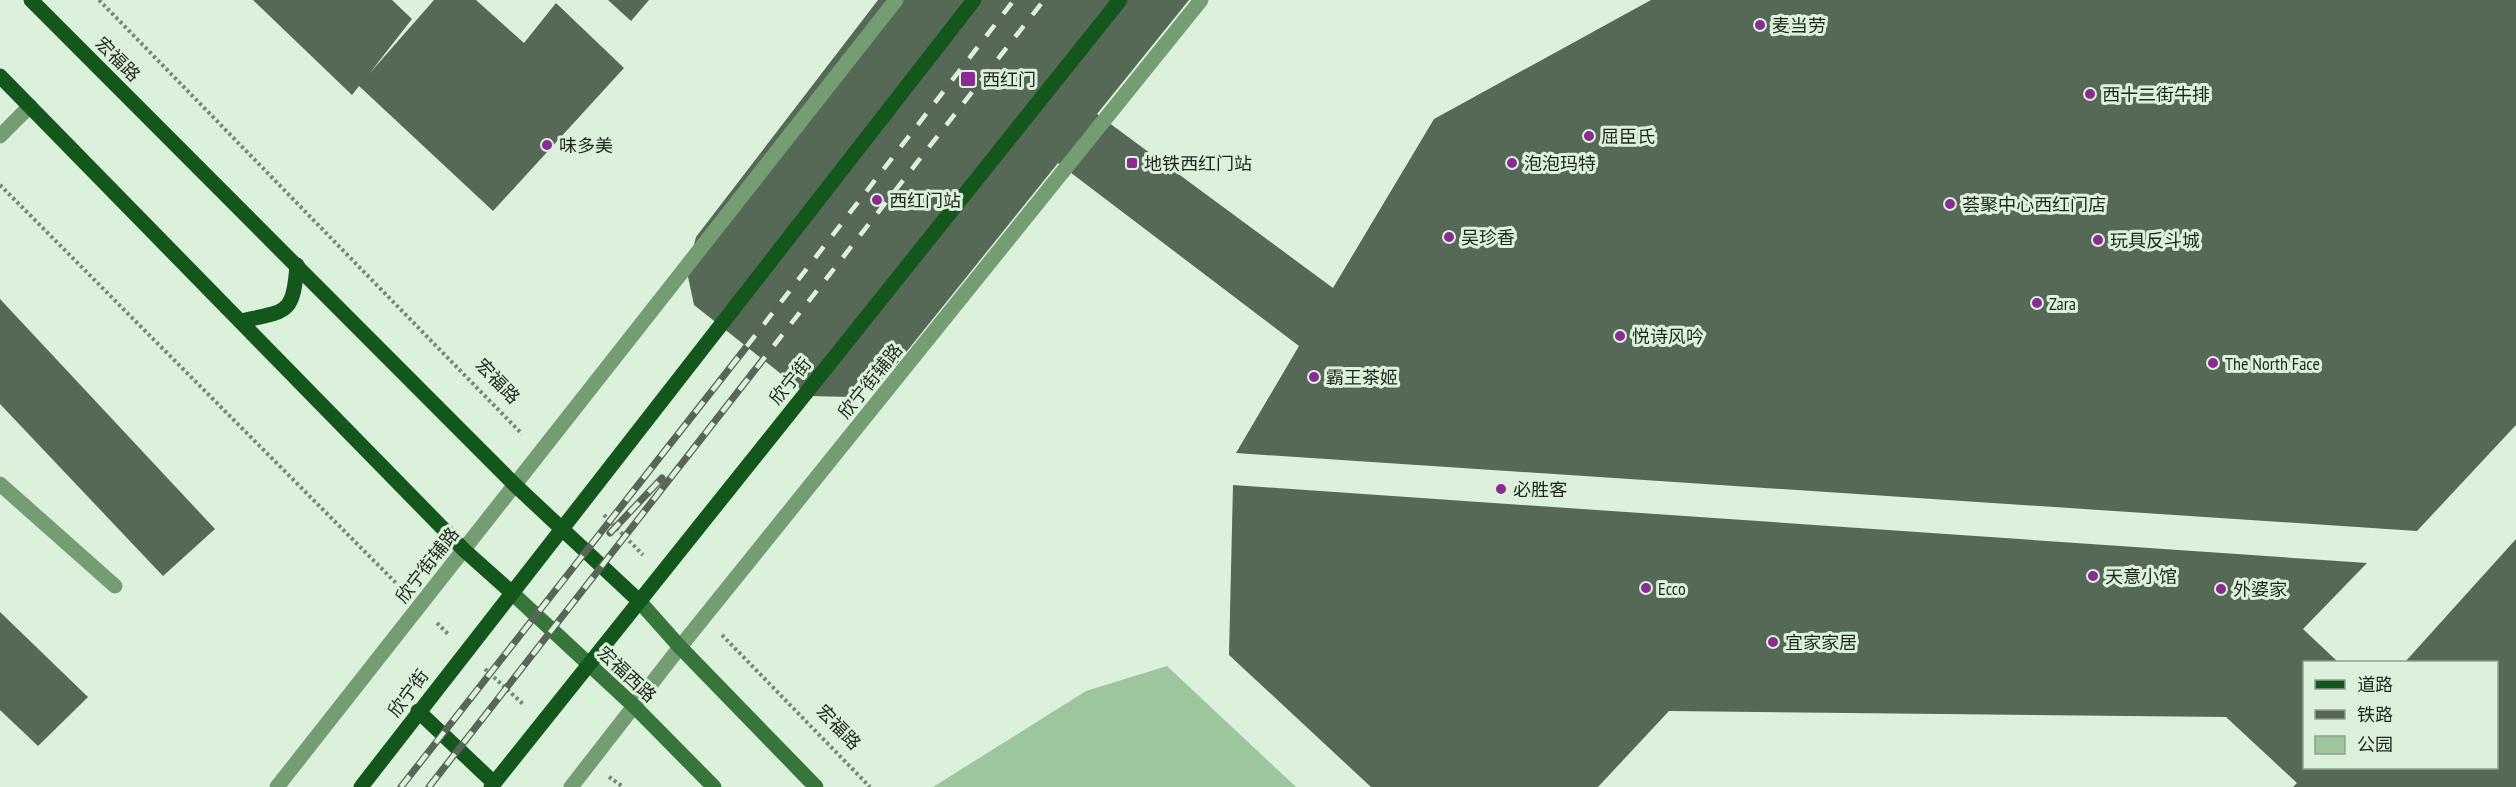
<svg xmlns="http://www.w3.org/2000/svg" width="2516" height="787" viewBox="0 0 2516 787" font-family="'PT Sans Narrow','Noto Sans SC',sans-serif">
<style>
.green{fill:#9ec69e}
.building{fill:#566856}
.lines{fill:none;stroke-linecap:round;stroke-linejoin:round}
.path{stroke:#778677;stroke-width:4;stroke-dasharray:3 3;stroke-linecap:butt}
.minor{stroke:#749d74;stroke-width:15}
.tertiary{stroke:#749d74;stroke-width:15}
.secondary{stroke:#37763b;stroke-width:15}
.primary{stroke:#14571c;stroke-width:15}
.rail-casing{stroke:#596559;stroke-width:7}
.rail{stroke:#dcf1db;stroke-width:4.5;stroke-dasharray:14;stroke-linecap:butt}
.poi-dot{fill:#8c2a93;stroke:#dcf1db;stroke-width:2}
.labels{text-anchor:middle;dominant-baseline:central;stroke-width:6;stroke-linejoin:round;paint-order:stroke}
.poi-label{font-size:18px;fill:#1e261e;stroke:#dcf1db;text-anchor:start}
.street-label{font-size:18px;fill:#1e261e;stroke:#dcf1db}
</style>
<rect width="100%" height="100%" fill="#dcf1db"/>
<path class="green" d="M1167 666 1296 787H933L1086 691Z"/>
<g class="building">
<path d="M253 0H392L412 19 369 74 434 0H476L524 43 556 3 624 68 493 211 359 86 352 95Z"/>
<path d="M608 0H649L631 21Z"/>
<path d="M878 0H1189L1097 114 1333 288 1434 119 1651 0H2516V425L2417 531 1236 453 1299 346 1058 163 887 376 852 397 809 396 694 305 687 272 696 237Z"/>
<path d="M0 299 215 529 163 576 0 404Z"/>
<path d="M1233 485 2367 563 2303 629 2338 662H2304V768H2496V662H2405L2516 539V787H2293L2297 783 2226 717 1669 711 1598 787H1371L1229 655Z"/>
<path d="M0 612 88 697 38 746 0 710Z"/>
</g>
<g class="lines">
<g class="path">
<path d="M99 0 522 434"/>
<path d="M0 185 402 589"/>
<path d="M604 515 643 555"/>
<path d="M437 623 449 635"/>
<path d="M722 635 870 787"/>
<path d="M485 669 523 704"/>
<path d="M609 777 623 787"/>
</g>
<g class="minor">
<path d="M0 136 30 106"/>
<path d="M0 484 115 586"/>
</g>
<g class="tertiary">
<path d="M277 787 896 0"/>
<path d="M571 787 680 647 1201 0"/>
</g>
<g class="secondary">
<path d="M511 592 634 706 714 787"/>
<path d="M639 601 680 647 816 787"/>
</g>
<g class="primary">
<path d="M31 0 515 485 639 601"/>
<path d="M0 76 464 550 511 592"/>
<path d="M241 321C287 311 293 315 297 265"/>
<path d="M418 711 494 783"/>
<path d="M361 787 974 0"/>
<path d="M491 787 1120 0"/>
</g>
<defs>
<g id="rail">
<path d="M610 533 662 478"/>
<path d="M401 787 744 350 1014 0"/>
<path d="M429 787 1044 0"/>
</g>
</defs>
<use href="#rail" class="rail-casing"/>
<use href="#rail" class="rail"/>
</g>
<g class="poi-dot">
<circle cx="1760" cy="25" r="6"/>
<rect x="960" y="71" width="16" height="16" rx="3"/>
<circle cx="2090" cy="94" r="6"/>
<circle cx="1589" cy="136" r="6"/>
<circle cx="547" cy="145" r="6"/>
<rect x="1126" y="157" width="12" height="12" rx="3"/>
<circle cx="1512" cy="163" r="6"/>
<circle cx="877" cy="200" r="6"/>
<circle cx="1950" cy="204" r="6"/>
<circle cx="1449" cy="237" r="6"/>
<circle cx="2098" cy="240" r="6"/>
<circle cx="2037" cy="303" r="6"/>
<circle cx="1620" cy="336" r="6"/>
<circle cx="2213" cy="363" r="6"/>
<circle cx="1314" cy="377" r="6"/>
<circle cx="1501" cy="489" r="6"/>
<circle cx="2093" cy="576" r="6"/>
<circle cx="1646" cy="588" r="6"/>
<circle cx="2221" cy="589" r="6"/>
<circle cx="1773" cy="642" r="6"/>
</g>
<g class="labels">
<g class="poi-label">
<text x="1772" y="25">麦当劳</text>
<text x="982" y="79">西红门</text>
<text x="2102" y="94">西十二街牛排</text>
<text x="1601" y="136">屈臣氏</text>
<text x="559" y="145">味多美</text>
<text x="1144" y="163">地铁西红门站</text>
<text x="1524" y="163">泡泡玛特</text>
<text x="889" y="200">西红门站</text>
<text x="1962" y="204">荟聚中心西红门店</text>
<text x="1461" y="237">吴珍香</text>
<text x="2110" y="240">玩具反斗城</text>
<text x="2049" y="303">Zara</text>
<text x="1632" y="336">悦诗风吟</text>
<text x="2225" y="363">The North Face</text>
<text x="1326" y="377">霸王茶姬</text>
<text x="1513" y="489">必胜客</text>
<text x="2105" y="576">天意小馆</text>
<text x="1658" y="588">Ecco</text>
<text x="2233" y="589">外婆家</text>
<text x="1785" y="642">宜家家居</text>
</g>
<g class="street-label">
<text transform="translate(118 59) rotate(45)">宏福路</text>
<text transform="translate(498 381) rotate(46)">宏福路</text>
<text transform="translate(790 381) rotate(-51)">欣宁街</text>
<text transform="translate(870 381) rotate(-51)">欣宁街辅路</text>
<text transform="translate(427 565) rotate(-52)">欣宁街辅路</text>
<text transform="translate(627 674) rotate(43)">宏福西路</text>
<text transform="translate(408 693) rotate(-53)">欣宁街</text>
<text transform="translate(839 727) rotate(46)">宏福路</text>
</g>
</g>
<rect x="2303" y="661" width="195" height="108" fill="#dcf1db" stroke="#90a08f" stroke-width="1.5"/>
<rect x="2315" y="680" width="30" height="9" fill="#14571c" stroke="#90a08f" stroke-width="1.5"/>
<text x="2357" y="691" font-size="18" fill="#1e261e">道路</text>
<rect x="2315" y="710" width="30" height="9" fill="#596559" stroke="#90a08f" stroke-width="1.5"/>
<text x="2357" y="721" font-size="18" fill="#1e261e">铁路</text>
<rect x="2315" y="736" width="30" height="18" fill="#9ec69e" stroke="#90a08f" stroke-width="1.5"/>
<text x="2357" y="751" font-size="18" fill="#1e261e">公园</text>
</svg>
